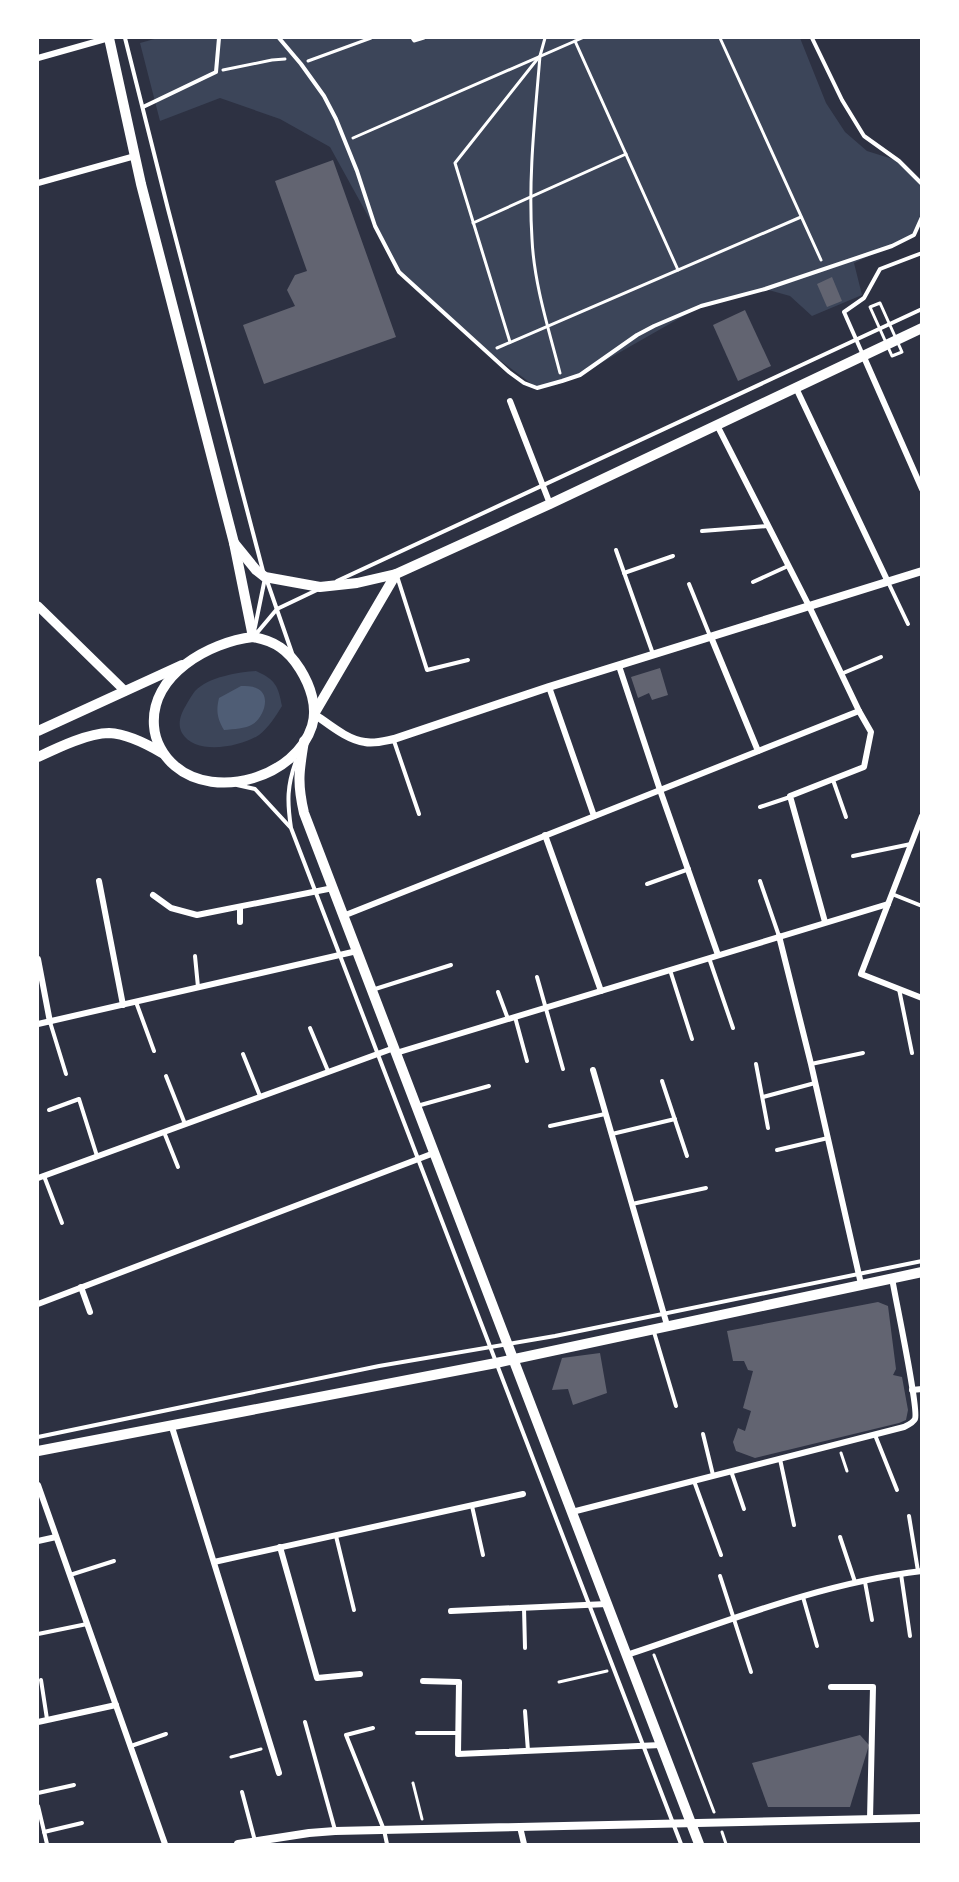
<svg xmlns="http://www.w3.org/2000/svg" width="959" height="1882" viewBox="0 0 959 1882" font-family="Merriweather,serif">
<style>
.green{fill:#3c4559}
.water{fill:#4f5d75}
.building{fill:#626471}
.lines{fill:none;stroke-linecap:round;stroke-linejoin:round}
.path{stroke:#fff;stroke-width:3}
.service{stroke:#fff;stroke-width:4}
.minor{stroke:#fff;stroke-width:6}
.tertiary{stroke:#fff;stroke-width:8}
.secondary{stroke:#fff;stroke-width:9}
.primary{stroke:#fff;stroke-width:10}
</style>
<rect width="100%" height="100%" fill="#2d3142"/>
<g class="green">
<path d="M158 38H800L826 103 845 132 867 151 899 161 921 182V217L914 235 854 263 862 295 812 316 790 296 765 289 701 306 580 375 537 388 474 341 399 272 330 147 280 119 220 98 160 121 140 43Z"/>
<path d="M256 671C276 680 278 686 282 706 276 716 268 728 259 735 241 747 195 756 182 733 177 724 181 714 185 707 188 702 191 696 195 691 208 677 239 672 256 671Z"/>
</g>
<path class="water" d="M241 686C246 686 252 686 256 688 272 694 264 717 253 724 245 729 234 729 224 730 217 718 216 711 219 698Z"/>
<g class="building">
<path d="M333 160 396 337 264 384 243 325 295 306 287 290 295 275 307 271 275 181Z"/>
<path d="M832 277 842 301 827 307 817 284Z"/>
<path d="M745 310 771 366 738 381 713 325Z"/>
<path d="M660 668 668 695 652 700 649 693 638 698 631 677Z"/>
<path d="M878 1302 888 1306 896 1369 893 1375 902 1377 908 1410 906 1420 899 1423 755 1458 736 1451 733 1442 738 1428 745 1431 751 1411 743 1408 753 1371 748 1370 744 1361H733L727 1331Z"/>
<path d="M600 1353 607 1393 573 1405 568 1389 552 1390 562 1358Z"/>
<path d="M860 1735 869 1745 850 1807H768L752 1763Z"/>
</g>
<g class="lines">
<g class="path">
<path d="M412 38 414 41 424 38"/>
<path d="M545 38 540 56C535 117 528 178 532 239 534 284 549 330 560 373"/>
<path d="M720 38 821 260"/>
<path d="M575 41 678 270"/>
<path d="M308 61 371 38"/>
<path d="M223 70 272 60 285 59"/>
<path d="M353 138 582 38"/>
<path d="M473 223 626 154"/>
<path d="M880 303 902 352 892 356 870 307Z"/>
<path d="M510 342 455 163 539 57"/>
<path d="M497 348 801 217"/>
<path d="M841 1453 847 1471"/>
<path d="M654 1655 714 1812"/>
<path d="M559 1682 607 1671"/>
<path d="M231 1757 261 1749"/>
<path d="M413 1783 422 1819"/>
<path d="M722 1832 726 1844"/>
</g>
<g class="service">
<path d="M125 38 168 209 263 571"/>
<path d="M279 38 301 64 324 96 336 119 357 171 375 226 399 272 509 372 524 383 537 388 562 381 580 375 637 335 654 326 701 306 765 289 892 246 914 235 922 217"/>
<path d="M812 38 842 100 864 136 899 161 922 184"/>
<path d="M143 107 216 72 219 38"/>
<path d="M863 355 844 312 864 298 880 269 922 253"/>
<path d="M702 531 768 526"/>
<path d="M616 550 653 654"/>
<path d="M624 573 673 556"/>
<path d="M397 576 427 670 468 660"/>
<path d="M266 578 292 653"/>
<path d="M337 581 922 309"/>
<path d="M753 582 788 566"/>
<path d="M888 582 908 624"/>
<path d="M689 584 710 636"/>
<path d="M255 627 265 578"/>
<path d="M256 634 277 609 319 589"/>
<path d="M841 674 881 657"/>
<path d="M394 741 419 814"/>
<path d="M296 761C287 786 287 801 291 828L681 1844"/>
<path d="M833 780 846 817"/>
<path d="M237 785 255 789 290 827"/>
<path d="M760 807 790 797"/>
<path d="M853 856 911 844"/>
<path d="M760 881 779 936"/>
<path d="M647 884 689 869"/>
<path d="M892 894 922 906"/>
<path d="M195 956 198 987"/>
<path d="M709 958 733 1028"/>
<path d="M670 970 692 1039"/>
<path d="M537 977 563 1069"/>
<path d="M899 989 912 1053"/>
<path d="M372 990 451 965"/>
<path d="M498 992 508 1019"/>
<path d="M136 1002 154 1051"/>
<path d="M515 1017 527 1061"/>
<path d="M50 1022 66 1074"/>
<path d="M310 1028 328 1071"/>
<path d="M243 1054 260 1096"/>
<path d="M756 1064 768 1128"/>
<path d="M811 1064 863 1053"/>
<path d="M166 1076 185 1124"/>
<path d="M662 1081 687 1156"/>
<path d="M763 1097 815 1083"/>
<path d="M417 1106 489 1086"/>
<path d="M49 1110 79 1099 97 1156"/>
<path d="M550 1126 605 1114"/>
<path d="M164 1132 178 1167"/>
<path d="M612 1134 675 1119"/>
<path d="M777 1150 828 1138"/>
<path d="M44 1176 62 1223"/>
<path d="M632 1204 706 1188"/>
<path d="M654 1332 676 1406"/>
<path d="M703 1434 713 1475"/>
<path d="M875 1435 897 1490"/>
<path d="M38 1437 379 1366 555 1336 922 1261"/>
<path d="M780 1459 794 1525"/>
<path d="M731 1471 744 1509"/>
<path d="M694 1481 721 1555"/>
<path d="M472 1506 483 1555"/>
<path d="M909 1516 918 1571"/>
<path d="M336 1536 354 1610"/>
<path d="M840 1537 855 1582"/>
<path d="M901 1574 910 1636"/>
<path d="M70 1575 114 1561"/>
<path d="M720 1576 751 1672"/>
<path d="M865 1582 872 1620"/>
<path d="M803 1597 817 1646"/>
<path d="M524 1608 525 1648"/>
<path d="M38 1634 87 1624"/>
<path d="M41 1680 47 1719"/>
<path d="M525 1711 528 1751"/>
<path d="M305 1722 335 1830"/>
<path d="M373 1728 346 1735 384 1830 387 1844"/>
<path d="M417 1733H458"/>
<path d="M131 1746 166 1734"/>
<path d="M242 1792 255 1841"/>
<path d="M38 1793 74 1785"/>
<path d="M38 1806 47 1844"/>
<path d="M44 1832 82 1823"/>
</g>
<g class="minor">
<path d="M38 58 109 38"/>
<path d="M38 183 135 156"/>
<path d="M863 355 922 489"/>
<path d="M796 388 888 582"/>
<path d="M510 401 550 504"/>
<path d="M717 425 809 606 859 711 871 732 864 767 790 796 825 922"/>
<path d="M711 637 758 751"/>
<path d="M619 666 660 790 718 955"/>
<path d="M549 687 594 816"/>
<path d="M922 816 861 974 922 998"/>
<path d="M545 835 601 991"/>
<path d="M99 881 123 1005"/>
<path d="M153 895 171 908 197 915 333 888"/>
<path d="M343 916 859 711"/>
<path d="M240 922V907"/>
<path d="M779 936 811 1064 861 1284"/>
<path d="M38 959 50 1022"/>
<path d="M38 1024 357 951"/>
<path d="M396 1053 888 904"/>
<path d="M593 1070 667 1325"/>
<path d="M38 1178 394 1048"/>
<path d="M81 1287 90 1312"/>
<path d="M38 1304 434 1153"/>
<path d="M912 1390 922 1389"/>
<path d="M171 1424 279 1773"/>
<path d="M38 1485 165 1844"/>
<path d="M572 1512 904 1427C908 1425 913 1423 915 1419 919 1409 895 1297 892 1278"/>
<path d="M38 1541 56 1537"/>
<path d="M280 1547 317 1678 360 1674"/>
<path d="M214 1562 523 1494"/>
<path d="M451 1611 607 1604"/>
<path d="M627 1655C723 1623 820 1583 922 1571"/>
<path d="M423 1681 459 1682 458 1754 661 1745"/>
<path d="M831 1687H873L870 1819"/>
<path d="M38 1722 116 1705"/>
<path d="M520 1827 524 1844"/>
</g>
<g class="tertiary">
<path d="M314 714C329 724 347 740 365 742 374 744 384 741 394 739L549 687 922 571"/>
<path d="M238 1844 309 1833 335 1831 922 1818"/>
</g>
<path class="secondary" d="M38 606 125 691"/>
<g class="primary">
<path d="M109 38 141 184 234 543 253 637"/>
<path d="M234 543 256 570 265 577 320 587 357 583 396 574 550 504 922 328"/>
<path d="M253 637C275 641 288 650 300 669 310 685 318 707 312 726 296 777 216 801 175 766 163 756 155 741 154 726 150 675 209 642 253 637Z"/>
<path d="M314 714 396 574"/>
<path d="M38 731 182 665"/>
<path d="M304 741C299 771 297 783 304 813L699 1844"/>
<path d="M38 757C57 748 88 733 109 733 128 734 147 744 162 753"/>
<path d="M38 1451 496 1363 922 1272"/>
</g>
</g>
<rect width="959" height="1882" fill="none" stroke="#ffffff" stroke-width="78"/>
</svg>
